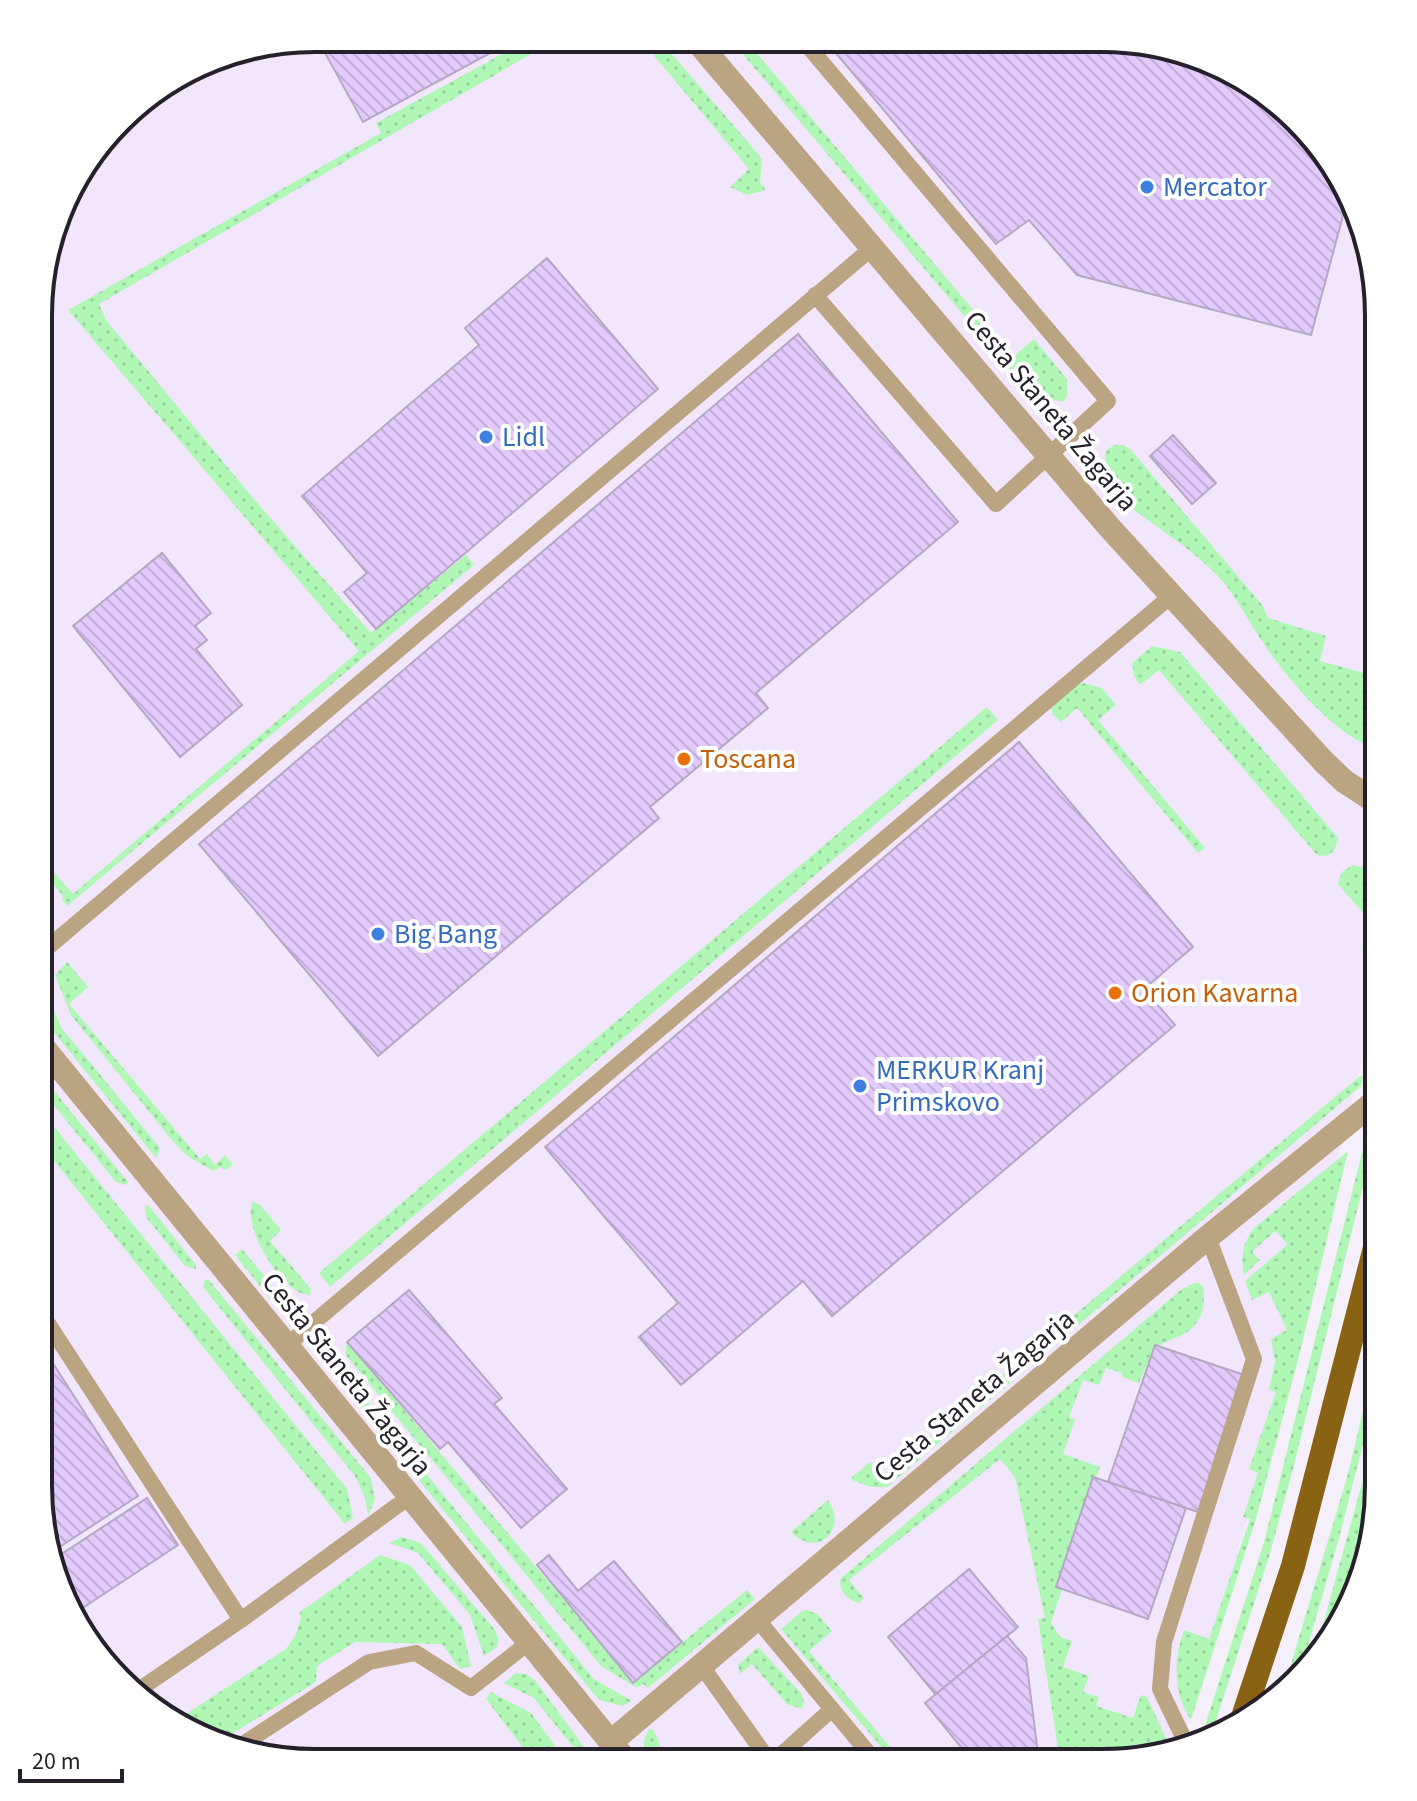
<svg xmlns="http://www.w3.org/2000/svg" width="1417" height="1801" viewBox="0 0 1417 1801" font-family="'Source Sans 3',sans-serif">
<style>
.built{fill:#f1e6fc}
.grass{fill:url(#grass-dots)}
.building{fill:url(#building-back-hatch);stroke:#b5a8c4;stroke-width:2}
.lines{fill:none;stroke-linecap:round;stroke-linejoin:round}
.lane{stroke:#baa482;stroke-width:16}
.street{stroke:#baa482;stroke-width:24}
.primary{stroke:#896214;stroke-width:24}
.shop-dot{fill:#3f7fe0;stroke:#fff;stroke-width:3}
.food-dot{fill:#e8710a;stroke:#fff;stroke-width:3}
.labels{text-anchor:middle;dominant-baseline:central;stroke-width:8;stroke-linejoin:round;paint-order:stroke}
.shop-label{font-size:28px;fill:#366cbe;stroke:#fff;text-anchor:start}
.street-label{font-size:28px;fill:#26202b;stroke:#fff}
.food-label{font-size:28px;fill:#c56008;stroke:#fff;text-anchor:start}
.rim{fill:none;stroke:#26202b;stroke-width:4}
</style>
<defs>
<pattern id="grass-dots" width="8" height="8" patternUnits="userSpaceOnUse" patternTransform="scale(2)"><rect width="8" height="8" fill="#b0f7b6"/><path d="M2 2h.1M6 6h.1" fill="none" stroke="#97d39d" stroke-width="1.8" stroke-linecap="round"/></pattern>
<pattern id="building-back-hatch" width="6" height="6" patternUnits="userSpaceOnUse" patternTransform="scale(2)"><rect width="6" height="6" fill="#e2cafc"/><path d="M-1 5l2 2M0 0l6 6M5-1l2 2" fill="none" stroke="#c2add8"/></pattern>
</defs>
<rect width="100%" height="100%" fill="#f5effb"/>
<path class="built" d="M315 38 1139 40 1256 85 1342 177 1379 314V989L1262 1468 1182 1744 1120 1762H296L161 1717 75 1624 38 1487 40 278 75 177 133 106 225 53Z"/>
<g class="grass">
<path d="M529 39H557L99 304 106 320 253 498 371 633 466 555 474 565 67 906 62 899 63 896 39 868V855L73 894 359 651 68 310 381 133 376 123Z"/>
<path d="M640 39H659L759 155 762 159 760 183 766 190 747 195 730 187 749 169Z"/>
<path d="M730 39H745L1013 357 1034 339 1067 379V395L1064 402 1031 395Z"/>
<path d="M1114 445H1123L1131 450 1263 606 1268 618 1326 636 1320 661 1379 677V750C1333 736 1281 672 1256 632 1244 613 1233 592 1218 576 1186 543 1146 522 1112 492 1103 477 1104 467 1106 451Z"/>
<path d="M1152 646 1180 652 1338 838C1335 851 1332 858 1317 855L1159 670 1140 685 1134 676 1132 663Z"/>
<path d="M1084 683 1102 688 1116 705 1098 720 1205 848 1198 853 1077 708 1061 722 1053 715 1051 707 1077 685Z"/>
<path d="M987 707 998 720 330 1287 319 1273Z"/>
<path d="M1353 865 1364 868 1379 885V931L1338 884 1342 872Z"/>
<path d="M1379 933V968L1362 949Z"/>
<path d="M67 962 88 987 69 1004 200 1159 207 1154 215 1165 225 1155 233 1165 225 1170 220 1167 213 1171 186 1155 171 1139 71 1015 55 975Z"/>
<path d="M40 978 61 1027 160 1148 156 1158 39 1014Z"/>
<path d="M39 1072 128 1182 126 1185 116 1182 39 1087Z"/>
<path d="M1360 1076H1363L1361 1086 887 1487H871L850 1479 870 1462 882 1476Z"/>
<path d="M39 1108 347 1489 353 1518 345 1524 39 1142Z"/>
<path d="M1366 1137 1371 1142 1372 1150 1293 1469 1269 1557 1212 1733 1205 1737 1202 1735 1264 1542Z"/>
<path d="M1348 1151 1300 1352 1256 1519 1191 1720C1173 1692 1173 1660 1184 1630L1209 1639 1250 1519 1243 1517 1258 1473 1249 1469 1276 1392 1269 1390 1275 1361 1271 1339 1287 1330 1269 1292 1252 1300 1245 1281 1288 1244 1275 1231 1252 1252 1260 1260 1244 1275C1240 1257 1243 1243 1254 1228Z"/>
<path d="M253 1201 261 1206 281 1230 270 1241 311 1289 310 1295C284 1296 240 1226 253 1201Z"/>
<path d="M145 1205 149 1206 196 1265V1269L185 1266 146 1217Z"/>
<path d="M242 1249 293 1311 274 1304 235 1255Z"/>
<path d="M205 1279 209 1280 371 1478 375 1499 368 1516 365 1498 355 1476 203 1287Z"/>
<path d="M1197 1282 1203 1286C1206 1305 1202 1324 1184 1334 1176 1338 1168 1340 1161 1345 1150 1356 1145 1368 1139 1383L1122 1377V1373L1106 1368 1099 1385 1083 1380 1069 1417 1075 1420 1063 1454 1100 1467 1066 1563 1070 1565 1051 1623 1060 1637 1072 1641 1063 1667 1089 1676 1083 1692 1099 1697 1096 1706 1133 1718 1141 1695 1147 1697 1170 1747 1120 1762H1060L1038 1619 1045 1618 1015 1477 1000 1459 849 1580 864 1598 859 1603C848 1600 839 1592 840 1579L1182 1289Z"/>
<path d="M347 1342 633 1682 747 1590 755 1599 648 1688 643 1684 637 1688 601 1666 345 1354Z"/>
<path d="M1378 1347V1386L1339 1538 1301 1670 1285 1684 1348 1474Z"/>
<path d="M330 1356 594 1679 632 1701 622 1706 599 1700 332 1374Z"/>
<path d="M1378 1425V1505L1375 1516 1368 1514 1333 1640 1314 1657Z"/>
<path d="M828 1500C848 1528 819 1560 791 1532Z"/>
<path d="M402 1537 421 1543 495 1630 499 1639 497 1647 484 1656 470 1615 418 1553 389 1543Z"/>
<path d="M380 1555 410 1565 462 1627 471 1666 460 1669 442 1644 355 1642 317 1666 316 1682 225 1738 175 1721 286 1649C294 1639 298 1630 301 1617L299 1613Z"/>
<path d="M807 1610 817 1614 832 1631 809 1651 903 1762H894L781 1629 802 1611Z"/>
<path d="M758 1647 801 1693 804 1702 802 1709 787 1704 752 1664 740 1674 738 1665Z"/>
<path d="M516 1673 526 1674 535 1680 595 1762H585L534 1698 504 1683Z"/>
<path d="M491 1692 531 1713 567 1762H534L486 1699Z"/>
<path d="M649 1729 654 1730 666 1762H650C642 1750 642 1741 649 1729Z"/>
</g>
<g class="building">
<path d="M326 38 516 39 363 122 319 42Z"/>
<path d="M825 40H1139L1256 85 1342 177 1348 197 1311 335 1077 275 1029 220 996 244Z"/>
<path d="M547 258 658 389 376 629 344 592 367 573 302 496 479 345 465 328Z"/>
<path d="M798 334 958 522 756 693 768 708 650 807 659 818 378 1056 199 844Z"/>
<path d="M1173 435 1216 483 1192 504 1150 456Z"/>
<path d="M162 553 211 613 195 626 207 640 196 649 242 705 180 757 73 626Z"/>
<path d="M1019 742 1193 947 1144 989 1175 1025 832 1316 803 1281 681 1385 639 1337 678 1303 545 1147Z"/>
<path d="M39 890 51 903 39 913Z"/>
<path d="M409 1290 502 1398 494 1404 567 1489 521 1528 448 1442 440 1449 347 1342Z"/>
<path d="M38 1340 138 1496 55 1550 38 1487Z"/>
<path d="M1155 1345 1250 1377 1204 1514 1108 1482Z"/>
<path d="M1093 1477 1186 1508 1148 1619 1056 1587Z"/>
<path d="M147 1498 178 1545 72 1615 57 1557Z"/>
<path d="M549 1555 578 1591 614 1561 682 1642 633 1683 537 1565Z"/>
<path d="M969 1569 1018 1627 936 1695 888 1637Z"/>
<path d="M1007 1636 1026 1658 1039 1762H973L925 1703Z"/>
<path d="M735 1751 744 1762H722Z"/>
</g>
<g class="lines">
<g class="lane">
<path d="M802 39 1108 401 996 504 815 295"/>
<path d="M39 955 872 248"/>
<path d="M38 1308 241 1620"/>
<path d="M286 1346 1171 596"/>
<path d="M757 1619 876 1762"/>
<path d="M701 1665 770 1762"/>
<path d="M137 1691 241 1620 409 1497"/>
<path d="M1186 1743 1160 1689 1164 1642 1254 1359 1208 1237"/>
<path d="M243 1744 369 1662 416 1653 471 1688 528 1643"/>
<path d="M773 1762 831 1710"/>
</g>
<g class="street">
<path d="M695 39 1109 527 1324 762 1344 781 1379 804"/>
<path d="M39 1042 627 1762"/>
<path d="M611 1742 1208 1237 1379 1098"/>
</g>
<path class="primary" d="M1240 1726 1293 1566 1379 1232"/>
</g>
<g class="shop-dot">
<circle cx="1147" cy="187" r="8"/>
<circle cx="486" cy="437" r="8"/>
<circle cx="378" cy="934" r="8"/>
<circle cx="860" cy="1086" r="8"/>
</g>
<g class="food-dot">
<circle cx="684" cy="759" r="8"/>
<circle cx="1115" cy="993" r="8"/>
</g>
<g class="labels">
<g class="shop-label">
<text x="1163" y="187">Mercator</text>
<text x="502" y="437">Lidl</text>
<text x="394" y="934">Big Bang</text>
<text x="876" y="1070">MERKUR Kranj<tspan x="876" dy="32">Primskovo</tspan></text>
</g>
<g class="street-label">
<text transform="translate(1051 411) rotate(50)">Cesta Staneta Žagarja</text>
<text transform="translate(347 1374) rotate(51)">Cesta Staneta Žagarja</text>
<text transform="translate(974 1396) rotate(-40)">Cesta Staneta Žagarja</text>
</g>
<g class="food-label">
<text x="700" y="759">Toscana</text>
<text x="1131" y="993">Orion Kavarna</text>
</g>
</g>
<path d="M0 0H1417V1801H0ZM315 52H1102A263 263 0 0 1 1365 315V1486A263 263 0 0 1 1102 1749H315A263 263 0 0 1 52 1486V315A263 263 0 0 1 315 52Z" fill="#fff" fill-rule="evenodd"/>
<path class="rim" d="M315 52H1102A263 263 0 0 1 1365 315V1486A263 263 0 0 1 1102 1749H315A263 263 0 0 1 52 1486V315A263 263 0 0 1 315 52Z"/>
<path d="M20 1769v12h102v-12" fill="none" stroke="#26202b" stroke-width="4"/>
<text x="32" y="1769" font-size="24" fill="#26202b" stroke="#ffffff" stroke-width="6" paint-order="stroke">20 m</text>
</svg>
